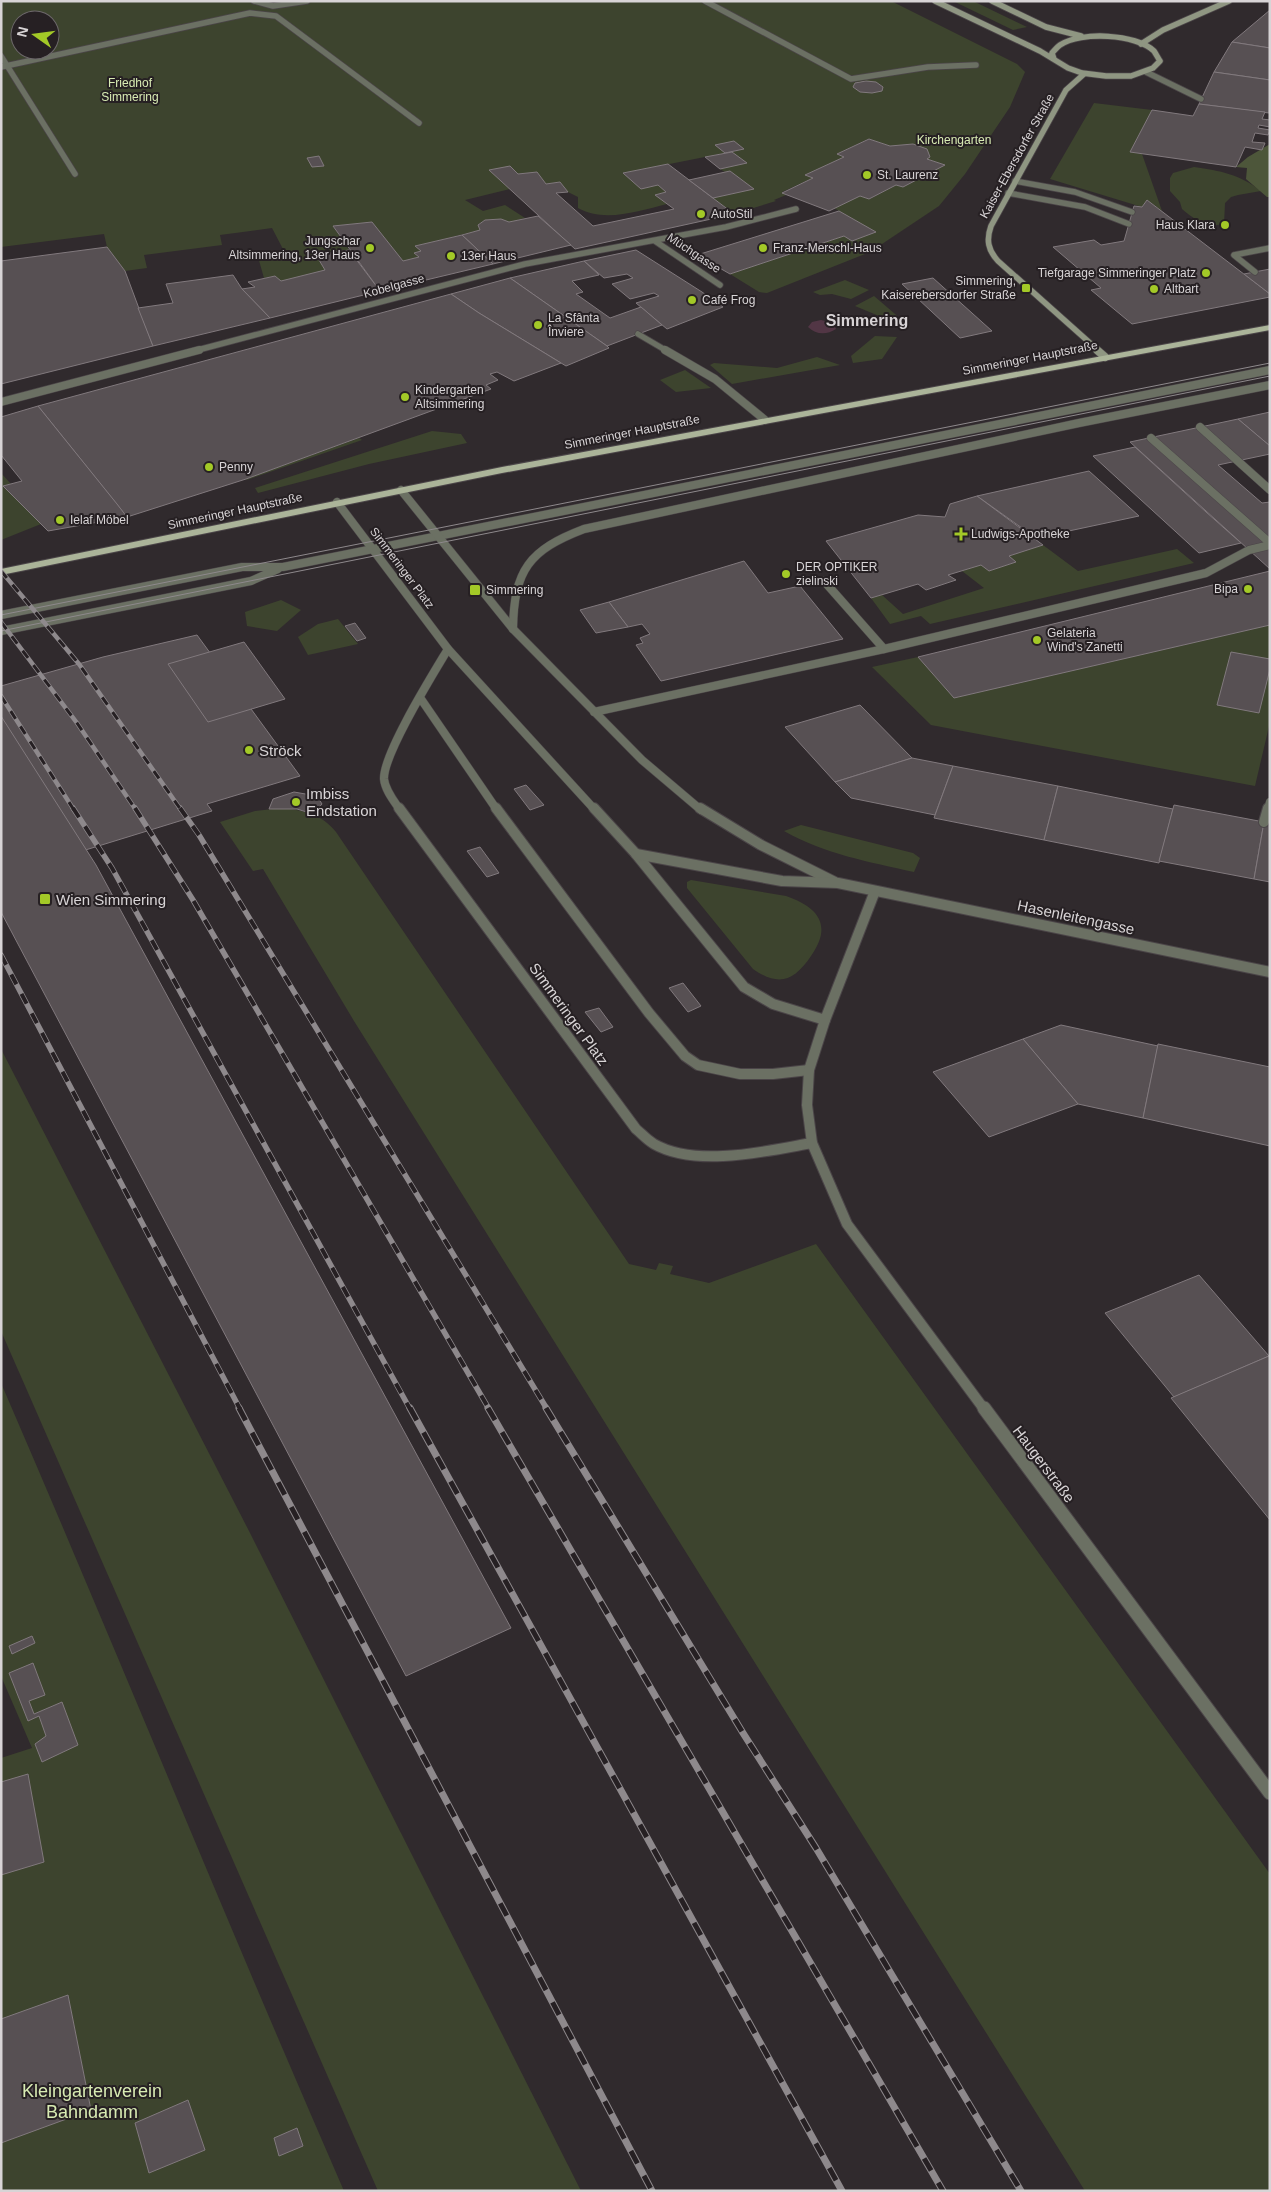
<svg xmlns="http://www.w3.org/2000/svg" width="1271" height="2192" viewBox="0 0 1271 2192" font-family="Arial,sans-serif">
<style>
.green{fill:#3d442e;fill-rule:evenodd}
.forest{fill:#4d563a}
.water{fill:#523645}
.building{fill:#575053;stroke:#81797d}
.lines{fill:none;stroke-linecap:round;stroke-linejoin:round}
.service-far2-casing{stroke:#4b4548;stroke-width:7}
.service-far1-casing{stroke:#4b4548;stroke-width:9}
.service-casing{stroke:#4b4548;stroke-width:12}
.minor-far3-casing{stroke:#4b4548;stroke-width:7}
.minor-far2-casing{stroke:#4b4548;stroke-width:9}
.minor-far1-casing{stroke:#4b4548;stroke-width:12}
.minor-casing{stroke:#4b4548;stroke-width:15}
.secondary-far1-casing{stroke:#4b4548;stroke-width:7}
.secondary-casing{stroke:#4b4548;stroke-width:9}
.primary-casing{stroke:#4b4548;stroke-width:2}
.service-far2{stroke:#6b7063;stroke-width:5.5}
.service-far1{stroke:#6b7063;stroke-width:8}
.service{stroke:#6b7063;stroke-width:10}
.minor-far3{stroke:#6b7063;stroke-width:5.5}
.minor-far2{stroke:#6b7063;stroke-width:8}
.minor-far1{stroke:#6b7063;stroke-width:10}
.minor{stroke:#6b7063;stroke-width:13}
.secondary-far1{stroke:#8f9682;stroke-width:5.5}
.secondary{stroke:#8f9682;stroke-width:8}
.primary{fill:#abb499;fill-rule:evenodd}
.tram{stroke:#8e898c;stroke-width:1}
.rail-far2-casing{stroke:#8e898c;stroke-width:4.5}
.rail-far1-casing{stroke:#8e898c;stroke-width:5.5}
.rail-casing{stroke:#8e898c;stroke-width:7}
.rail-far2{stroke:#262023;stroke-width:3;stroke-dasharray:9;stroke-linecap:butt}
.rail-far1{stroke:#262023;stroke-width:4;stroke-dasharray:11;stroke-linecap:butt}
.rail{stroke:#262023;stroke-width:5;stroke-dasharray:14;stroke-linecap:butt}
.poi-dot{fill:#a3c927;stroke:#262023;stroke-width:2}
.labels{text-anchor:middle;dominant-baseline:central;stroke-width:4;stroke-linejoin:round;paint-order:stroke}
.far-park-label{font-size:12px;fill:#d8ebb3;stroke:#262023}
.far-street-label{font-size:12px;fill:#d8d4d6;stroke:#262023}
.far-poi-label{font-size:12px;fill:#d8d4d6;stroke:#262023;text-anchor:start}
.poi-label{font-size:15px;fill:#d8d4d6;stroke:#262023;text-anchor:start}
.street-label{font-size:15px;fill:#d8d4d6;stroke:#262023}
.far-district-label{font-size:16px;font-weight:bold;fill:#d8d4d6;stroke:#262023}
.near-park-label{font-size:18px;fill:#d8ebb3;stroke:#262023}
</style>
<rect width="100%" height="100%" fill="#302a2d"/>
<g class="green">
<path d="M1 1H891L1017 64 1025 72 1010 107 965 174 939 206 870 252 767 293 759 292 730 274 844 236 852 241 875 232 834 208 860 196 870 199 896 185 903 187 944 165 927 159 913 144 890 146 868 139 837 154 844 157 805 175 813 178 782 192 786 195 774 200 776 201 734 214 713 198 753 189 730 171 725 172 720 169 746 163 732 152 744 149 734 141 716 145 725 153 624 173 641 189 658 185 666 192 656 195 667 204C639 211 604 223 578 208V197L568 192 560 182 546 184 537 172 518 174 490 170 510 189 465 200 483 211 505 205 525 218C520 219 513 222 509 222 498 220 487 216 478 225L480 230 416 246 421 251 414 253 419 257 403 261 372 222 333 226 349 250 316 255 325 270 281 281 275 276 264 278 258 257 262 254 284 251 272 228 220 235 222 245 144 255 147 268 125 271 107 247 104 234 1 247ZM20 20H50V50H20Z"/>
<path d="M953 1H973L1027 27 1013 30Z"/>
<path d="M1094 103 1152 110 1130 152 1142 154 1162 211 1147 200 1142 207 1050 179Z"/>
<path d="M1194 167C1221 171 1239 174 1261 191L1238 195 1231 197 1225 203 1224 224C1208 228 1193 219 1182 209L1180 202 1170 191V178L1173 173Z"/>
<path d="M845 280 869 290 851 299 832 294 820 295 813 292Z"/>
<path d="M874 296 909 326 886 327 879 316 855 306Z"/>
<path d="M875 336 897 337 882 359 853 363 851 356Z"/>
<path d="M817 357 840 365 732 384 710 365 714 363 777 368Z"/>
<path d="M685 370 711 388 676 392 660 380Z"/>
<path d="M432 431 461 434 467 443 369 464 258 493 255 488Z"/>
<path d="M359 438 362 440 247 480 246 479Z"/>
<path d="M1 473 11 484 3 486 41 524 1 540Z"/>
<path d="M1043 545 1078 571 1177 549 1194 563 930 624 921 616 890 624 871 598 882 595 903 614 984 588 962 571 981 565 989 571 1016 562 1009 556Z"/>
<path d="M281 600 301 610 277 631 247 626 245 612Z"/>
<path d="M338 619 358 644 308 655 298 637 318 624Z"/>
<path d="M1270 625V722L1255 786 931 725 872 667 918 657 954 698Z"/>
<path d="M282 808C303 810 323 815 336 832L629 1264 656 1270 659 1263 673 1266 670 1274 709 1283 816 1244 1270 1874V2191H1085L354 1021 263 869 253 871 220 822 255 811Z"/>
<path d="M801 825 913 853 920 858 914 872C869 862 825 854 784 831Z"/>
<path d="M691 880 786 896C818 907 833 925 811 956 794 981 779 987 753 969L687 888V882Z"/>
<path d="M1 1049 250 1533 581 2191H378L1 1331Z"/>
<path d="M1 1383C117 1651 227 1923 344 2191H1V1758L32 1748 1 1676Z"/>
</g>
<path class="forest" d="M1270 144V197H1267L1246 179 1247 168 1236 167 1248 157Z"/>
<path class="water" d="M821 320 833 323 836 329C827 335 816 335 808 327L812 322Z"/>
<g class="building">
<path d="M1270 10V48L1232 42Z"/>
<path d="M1232 42 1270 48V80L1214 72Z"/>
<path d="M1214 72 1270 80 1269 113 1199 104Z"/>
<path d="M866 81 876 82 883 87 882 91 872 93 860 92 853 87 855 83Z"/>
<path d="M1199 104 1265 112 1262 119 1270 120V127L1259 125 1258 128 1270 130 1268 135 1255 133 1252 142 1265 143 1262 150 1245 147 1236 167 1130 152 1152 110 1193 116Z"/>
<path d="M869 139 890 146 913 144 927 149 930 157 927 159 945 165 903 187 896 185 869 199 860 196 829 211 782 193 813 178 805 175 844 157 837 154Z"/>
<path d="M734 141 744 149 725 153 715 145Z"/>
<path d="M732 152 747 163 720 169 705 157Z"/>
<path d="M319 156 324 166 312 167 307 158Z"/>
<path d="M668 164 734 214 575 249 489 170 510 166 518 174 537 172 546 184 560 182 568 192 556 193 593 226 674 209 655 195 666 192 658 185 641 189 623 173Z"/>
<path d="M730 171 754 189 713 198 689 180Z"/>
<path d="M1147 200 1270 294V297L1132 324 1091 290 1101 288 1053 247 1094 240 1101 245 1124 241 1134 206 1142 207Z"/>
<path d="M839 211 876 232 852 241 844 236 730 274 697 255Z"/>
<path d="M538 216 571 245 493 264 462 235 480 230 478 225 485 220 501 219 509 222Z"/>
<path d="M372 222 403 261 419 257 414 253 421 251 415 246 462 235 493 264 380 291 333 226Z"/>
<path d="M107 247 125 271 153 346 1 384V261Z"/>
<path d="M349 250 380 291 270 318 242 289 255 287 248 282 275 276 281 281 325 270 316 255Z"/>
<path d="M636 250 702 292 723 307 667 329 636 303 659 296 654 293 630 299 612 284 633 278 627 274 604 278 584 261Z"/>
<path d="M584 261 599 275 572 281 583 292 576 294 610 318 641 307 662 325 607 346 510 278Z"/>
<path d="M1270 269V294L1244 274Z"/>
<path d="M233 275 242 289 270 318 153 346 138 308 173 303 166 284Z"/>
<path d="M510 278 607 346 609 348 566 366 479 313 451 294Z"/>
<path d="M933 278 992 331 960 338 902 284Z"/>
<path d="M451 294 479 313 561 363 514 381 497 372 490 374 498 380 486 385 491 389 246 479 127 517 38 406Z"/>
<path d="M38 406 117 504 127 517 48 531 3 486 22 481 1 455V417Z"/>
<path d="M1270 412V446L1238 419Z"/>
<path d="M1238 419 1270 446V454L1218 465 1262 503 1270 502V569L1130 442Z"/>
<path d="M1135 447 1206 512 1241 543 1199 553 1093 456Z"/>
<path d="M1089 471 1139 516 1036 538 977 496Z"/>
<path d="M977 496 1043 545 1009 556 1016 562 989 571 981 565 948 575 956 580 926 590 918 584 871 598 826 541 918 515 945 517 950 504Z"/>
<path d="M744 561 768 593 800 586 843 639 661 681 636 645 643 643 640 638 650 634 642 624 628 627 609 602Z"/>
<path d="M1270 571V625L954 698 918 657Z"/>
<path d="M609 602 628 627 596 633 580 610Z"/>
<path d="M355 623 366 638 357 641 345 626Z"/>
<path d="M197 635 300 776 207 804 212 811 1 876V686L103 657Z"/>
<path d="M244 642 285 699 208 722 168 664Z"/>
<path d="M1231 652 1270 659V669L1259 713 1217 705Z"/>
<path d="M860 705 912 758 835 782 785 727Z"/>
<path d="M1 716 96 865 511 1628 406 1676 1 912Z"/>
<path d="M912 758 953 766 935 815 851 798 835 782Z"/>
<path d="M953 766 1058 786 1044 840 934 818Z"/>
<path d="M526 785 544 805 530 810 514 789Z"/>
<path d="M1058 786 1173 809 1159 863 1044 840Z"/>
<path d="M294 792 317 796 322 804 313 814 297 809H269L273 799Z"/>
<path d="M1174 805 1264 822 1254 879 1159 861Z"/>
<path d="M1264 822 1270 823V882L1254 879Z"/>
<path d="M480 847 499 873 487 877 467 851Z"/>
<path d="M683 983 701 1006 688 1012 669 988Z"/>
<path d="M599 1008 613 1027 601 1032 585 1012Z"/>
<path d="M1061 1025 1158 1046 1143 1118 1078 1104 1023 1039Z"/>
<path d="M1023 1039 1078 1104 989 1137 933 1072Z"/>
<path d="M1158 1044 1270 1067V1146L1143 1118Z"/>
<path d="M1199 1275 1269 1356 1174 1397 1105 1313Z"/>
<path d="M1269 1356H1270V1520L1171 1398Z"/>
<path d="M32 1636 35 1643 12 1654 9 1646Z"/>
<path d="M33 1663 45 1695 29 1701 34 1714 62 1702 78 1745 42 1762 35 1744 46 1736 39 1716 28 1721 9 1673Z"/>
<path d="M28 1774 44 1862 1 1875V1782Z"/>
<path d="M68 1995 91 2110 1 2143V2019Z"/>
<path d="M188 2100 205 2150 149 2173 135 2123Z"/>
<path d="M297 2128 303 2146 279 2156 274 2138Z"/>
</g>
<g class="lines">
<defs>
<g id="service-far2">
<path d="M254 1 273 6 307 1"/>
<path d="M705 1 851 79 928 67 976 65"/>
<path d="M1 56 75 174"/>
<path d="M1 67 250 13 276 16 419 123"/>
<path d="M1146 72 1201 99"/>
<path d="M1015 181 1075 192 1132 212"/>
<path d="M1008 193 1085 207 1129 224"/>
<path d="M1255 272 1234 255 1270 248"/>
<path d="M638 334 667 351"/>
</g>
<g id="service-far1">
<path d="M665 350 715 379 765 420"/>
<path d="M1200 427 1270 490"/>
<path d="M1151 438 1270 543"/>
<path d="M824 581 884 649"/>
<path d="M1 615 242 567H283L1270 370"/>
<path d="M513 629C514 570 529 550 584 529L1079 423 1270 385"/>
<path d="M1 631 251 581 278 569"/>
<path d="M421 699 497 810"/>
<path d="M594 712 884 649 1206 573 1249 550 1270 545"/>
<path d="M400 810C394 801 385 790 384 779 383 754 433 674 448 649"/>
<path d="M1268 810 1270 802"/>
</g>
<g id="service">
<path d="M399 808 636 1129C642 1134 647 1140 654 1144 696 1168 767 1151 812 1143"/>
<path d="M496 808 649 1013 685 1056 698 1065 740 1074H773L809 1070"/>
<path d="M1264 822 1268 808"/>
</g>
<g id="minor-far3">
<path d="M655 241 720 285"/>
<path d="M194 351 525 264 726 227 796 209"/>
</g>
<g id="minor-far2">
<path d="M1 402 199 350"/>
<path d="M401 490 513 629 642 760 701 810"/>
<path d="M337 502 448 649 595 810"/>
</g>
<g id="minor-far1">
<path d="M594 808 636 854 744 987 773 1004 825 1020"/>
<path d="M700 808 761 845 835 882"/>
<path d="M636 854 782 881 838 883 1270 972"/>
<path d="M875 891 825 1020 809 1070 807 1105 812 1143 847 1224 984 1409"/>
</g>
<path id="minor" d="M984 1408 1270 1793"/>
<g id="secondary-far1">
<path d="M935 1 1040 51 1068 68 1082 73 1106 76H1131L1153 68 1160 61C1158 58 1156 54 1154 51 1136 34 1081 31 1060 45 1057 47 1055 50 1052 53L1054 59"/>
<path d="M992 1 1046 27 1081 36"/>
<path d="M1141 44 1163 30 1229 1"/>
<path d="M1084 74 1066 90 991 226C986 240 988 250 998 261L1099 351"/>
</g>
<path id="secondary" d="M1097 350 1105 357"/>
<path id="primary" d="M1270 325V330L502 473 1 575V569L502 467Z"/>
</defs>
<use href="#service-far2" class="service-far2-casing"/>
<use href="#service-far1" class="service-far1-casing"/>
<use href="#service" class="service-casing"/>
<use href="#minor-far3" class="minor-far3-casing"/>
<use href="#minor-far2" class="minor-far2-casing"/>
<use href="#minor-far1" class="minor-far1-casing"/>
<use href="#minor" class="minor-casing"/>
<use href="#secondary-far1" class="secondary-far1-casing"/>
<use href="#secondary" class="secondary-casing"/>
<use href="#primary" class="primary-casing"/>
<use href="#service-far2" class="service-far2"/>
<use href="#service-far1" class="service-far1"/>
<use href="#service" class="service"/>
<use href="#minor-far3" class="minor-far3"/>
<use href="#minor-far2" class="minor-far2"/>
<use href="#minor-far1" class="minor-far1"/>
<use href="#minor" class="minor"/>
<use href="#secondary-far1" class="secondary-far1"/>
<use href="#secondary" class="secondary"/>
<use href="#primary" class="primary"/>
<g class="tram">
<path d="M1 615 1270 363"/>
<path d="M1 631 1270 376"/>
</g>
<defs>
<g id="rail-far2">
<path d="M1 571 79 664 181 810"/>
<path d="M1 622 77 723 136 810"/>
<path d="M1 696 74 810"/>
</g>
<g id="rail-far1">
<path d="M73 808 112 868 410 1409"/>
<path d="M135 808 193 900 489 1409"/>
<path d="M180 808 199 835 547 1409"/>
<path d="M1 955 240 1409"/>
</g>
<g id="rail">
<path d="M239 1408 652 2191"/>
<path d="M410 1408 842 2191"/>
<path d="M488 1408 943 2191"/>
<path d="M546 1408 743 1733 816 1848 1021 2191"/>
</g>
</defs>
<use href="#rail-far2" class="rail-far2-casing"/>
<use href="#rail-far1" class="rail-far1-casing"/>
<use href="#rail" class="rail-casing"/>
<use href="#rail-far2" class="rail-far2"/>
<use href="#rail-far1" class="rail-far1"/>
<use href="#rail" class="rail"/>
</g>
<g class="poi-dot">
<circle cx="867" cy="175" r="5"/>
<circle cx="701" cy="214" r="5"/>
<circle cx="1225" cy="225" r="5"/>
<circle cx="370" cy="248" r="5"/>
<circle cx="763" cy="248" r="5"/>
<circle cx="451" cy="256" r="5"/>
<circle cx="1206" cy="273" r="5"/>
<rect x="1021" y="283" width="10" height="10" rx="2.5"/>
<circle cx="1154" cy="289" r="5"/>
<circle cx="692" cy="300" r="5"/>
<circle cx="538" cy="325" r="5"/>
<circle cx="405" cy="397" r="5"/>
<circle cx="209" cy="467" r="5"/>
<circle cx="60" cy="520" r="5"/>
<path d="M958.5 526.5h5v5h5v5h-5v5h-5v-5h-5v-5h5z"/>
<circle cx="786" cy="574" r="5"/>
<circle cx="1248" cy="589" r="5"/>
<rect x="469" y="584" width="12" height="12" rx="2.5"/>
<circle cx="1037" cy="640" r="5"/>
<circle cx="249" cy="750" r="5"/>
<circle cx="296" cy="802" r="5"/>
<rect x="39" y="893" width="12" height="12" rx="2.5"/>
</g>
<g class="labels">
<g class="far-park-label">
<text x="130" y="83">Friedhof<tspan x="130" dy="14">Simmering</tspan></text>
<text x="954" y="140">Kirchengarten</text>
</g>
<g class="far-street-label">
<text transform="translate(1017 156) rotate(-61)">Kaiser-Ebersdorfer Straße</text>
<text transform="translate(694 253) rotate(34)">Müchgasse</text>
<text transform="translate(394 286) rotate(-15)">Kobelgasse</text>
<text transform="translate(1030 358) rotate(-11)">Simmeringer Hauptstraße</text>
<text transform="translate(632 432) rotate(-11)">Simmeringer Hauptstraße</text>
<text transform="translate(235 511) rotate(-12)">Simmeringer Hauptstraße</text>
<text transform="translate(402 568) rotate(53)">Simmeringer Platz</text>
</g>
<g class="far-poi-label">
<text x="877" y="175">St. Laurenz</text>
<text x="711" y="214">AutoStil</text>
<text x="1215" y="225" text-anchor="end">Haus Klara</text>
<text x="360" y="241" text-anchor="end">Jungschar<tspan x="360" dy="14">Altsimmering, 13er Haus</tspan></text>
<text x="773" y="248">Franz-Merschl-Haus</text>
<text x="461" y="256">13er Haus</text>
<text x="1196" y="273" text-anchor="end">Tiefgarage Simmeringer Platz</text>
<text x="1016" y="281" text-anchor="end">Simmering,<tspan x="1016" dy="14">Kaiserebersdorfer Straße</tspan></text>
<text x="1164" y="289">Altbart</text>
<text x="702" y="300">Café Frog</text>
<text x="548" y="318">La Sfânta<tspan x="548" dy="14">Înviere</tspan></text>
<text x="415" y="390">Kindergarten<tspan x="415" dy="14">Altsimmering</tspan></text>
<text x="219" y="467">Penny</text>
<text x="70" y="520">Ielaf Möbel</text>
<text x="971" y="534">Ludwigs-Apotheke</text>
<text x="796" y="567">DER OPTIKER<tspan x="796" dy="14">zielinski</tspan></text>
<text x="1238" y="589" text-anchor="end">Bipa</text>
<text x="486" y="590">Simmering</text>
<text x="1047" y="633">Gelateria<tspan x="1047" dy="14">Wind's Zanetti</tspan></text>
</g>
<g class="poi-label">
<text x="259" y="750">Ströck</text>
<text x="306" y="793">Imbiss<tspan x="306" dy="17">Endstation</tspan></text>
<text x="56" y="899">Wien Simmering</text>
</g>
<g class="street-label">
<text transform="translate(1076 917) rotate(12)">Hasenleitengasse</text>
<text transform="translate(569 1014) rotate(54)">Simmeringer Platz</text>
<text transform="translate(1044 1464) rotate(53)">Haugerstraße</text>
</g>
<g class="far-district-label">
<text x="867" y="320">Simmering</text>
</g>
<g class="near-park-label">
<text x="92" y="2091">Kleingartenverein<tspan x="92" dy="21">Bahndamm</tspan></text>
</g>
</g>
<rect width="1271" height="2192" fill="none" stroke="#d8d4d6" stroke-width="5"/>
<g transform="translate(35 35) rotate(284)"><circle r="24" fill="#262023" stroke="#6d686b"/>
<path d="M0-4L9 19L0 12L-9 19Z" fill="#a3c927"/>
<text y="-8" font-size="14" font-weight="bold" text-anchor="middle" fill="#d8d4d6">N</text>
</g>
</svg>
